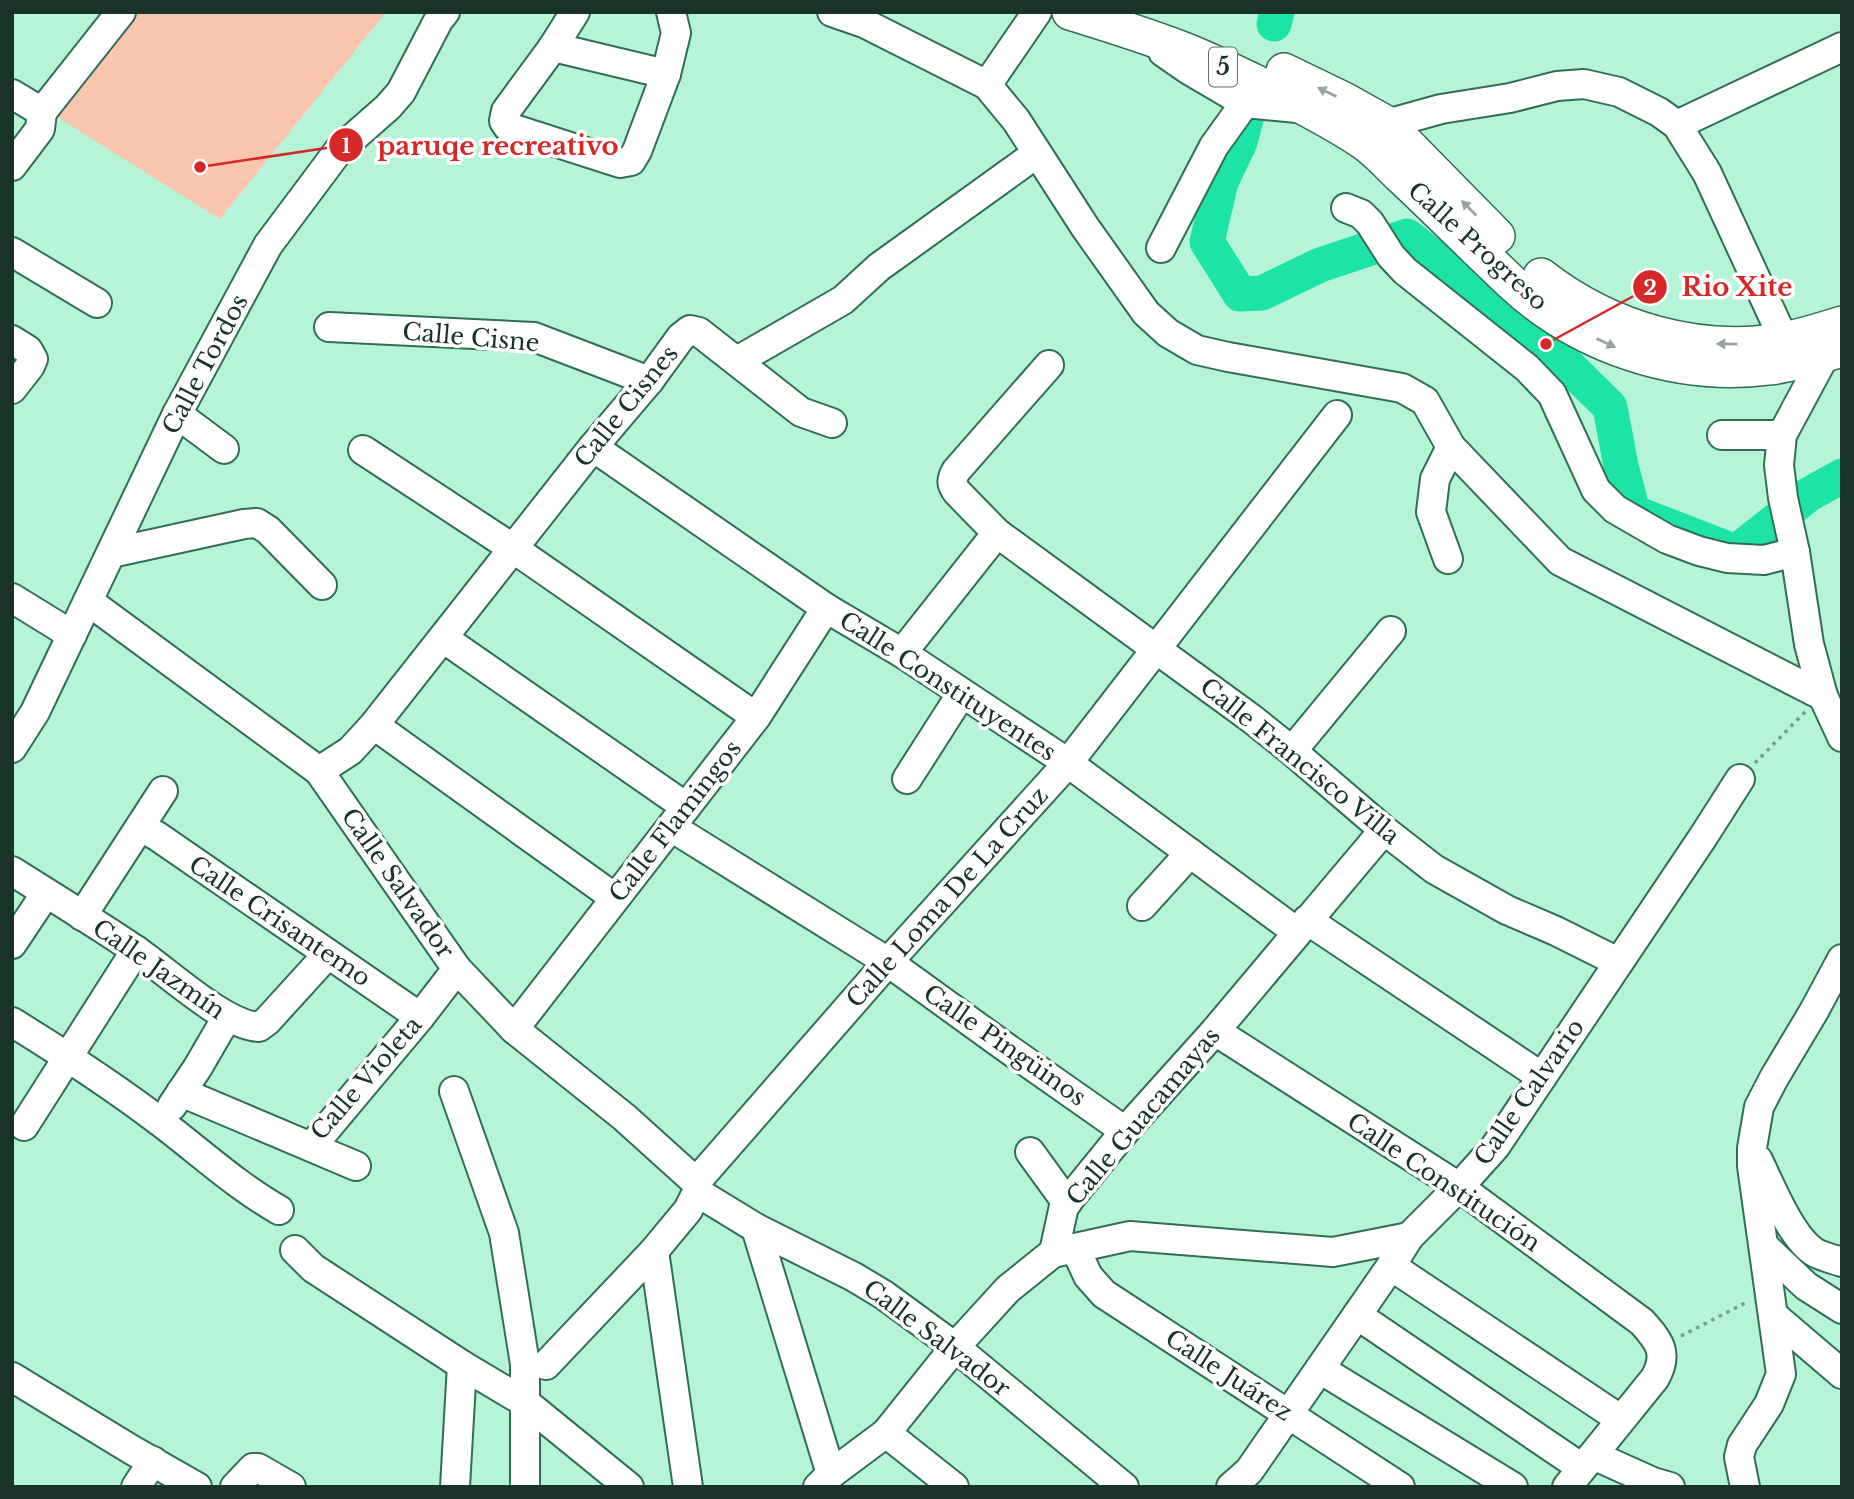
<svg xmlns="http://www.w3.org/2000/svg" width="1854" height="1499" viewBox="0 0 1854 1499" font-family="'Libre Baskerville',serif">
<style>
.green{fill:#fac5ae}
.lines{fill:none;stroke-linecap:round;stroke-linejoin:round}
.river{stroke:#1ee3a6;stroke-width:35}
.minor-casing{stroke:#326e56;stroke-width:32}
.major-casing{stroke:#326e56;stroke-width:38}
.path{stroke:#72a08b;stroke-width:3.5;stroke-dasharray:3.5 5;stroke-linecap:butt}
.minor{stroke:#fff;stroke-width:28}
.major{stroke:#fff;stroke-width:35}
.oneway{fill:#98a39e}
.labels{text-anchor:middle;dominant-baseline:central;stroke-width:7;stroke-linejoin:round;paint-order:stroke}
.shield{fill:#fff;stroke:#5f7068;stroke-width:2}
.shield-label{font-size:23px;font-weight:bold;fill:#1a3328}
.street-label{font-size:24px;fill:#1a3328;stroke:#fff}
.leader{fill:none;stroke:#d62828;stroke-width:2.5}
.callout-dot{fill:#d62828;stroke:#fff;stroke-width:2.5}
.mark-label{font-size:21px;text-anchor:middle;font-weight:bold;fill:#fff}
.callout-label{font-size:26px;text-anchor:middle;font-weight:bold;fill:#d62828;stroke:#fff;stroke-width:7;stroke-linejoin:round;paint-order:stroke}
</style>
<rect width="100%" height="100%" fill="#b6f4d7"/>
<path class="green" d="M133 12H386L220 219 54 115Z"/>
<g class="lines">
<g class="river">
<path d="M1274 24 1277 12"/>
<path d="M1248 112 1240 142 1221 182 1207 242 1240 294 1262 293 1320 265 1407 236 1546 344 1610 407 1621 466 1633 512 1736 552 1808 495 1842 476"/>
</g>
<defs>
<g id="minor">
<path d="M575 12 553 47 506 111 504 121 508 127 620 163 631 161 637 151 666 74 676 33 671 12"/>
<path d="M832 12 864 23 987 85 1016 120 1085 227 1146 313 1168 333 1197 350 1228 357 1402 388 1425 401 1451 447 1560 561 1823 696"/>
<path d="M553 47 666 74"/>
<path d="M1163 52 1189 70 1245 103 1297 108"/>
<path d="M987 85 1037 12"/>
<path d="M12 94 42 112"/>
<path d="M42 112 121 12"/>
<path d="M1677 125 1842 47"/>
<path d="M1373 137 1387 124 1441 109 1510 98 1557 86 1584 84 1619 92 1659 112 1677 125 1707 173 1784 340"/>
<path d="M12 166 40 129 42 112"/>
<path d="M1346 208 1361 214 1370 223 1391 256 1405 271 1527 368 1552 394 1596 490 1615 509 1667 539 1699 551 1727 558 1764 560 1795 552"/>
<path d="M1161 248 1214 146 1245 103"/>
<path d="M12 252 97 303"/>
<path d="M329 327 534 337 649 381"/>
<path d="M12 340 28 350 33 359 30 366 12 389"/>
<path d="M1825 355 1782 435 1779 465 1783 498 1795 552 1809 644 1823 696 1842 737"/>
<path d="M737 361 843 300 879 267 1036 154"/>
<path d="M1049 365 956 471C951 480 951 484 957 492L997 533 1252 719 1292 751 1384 830 1434 869 1507 910 1556 931 1618 962"/>
<path d="M177 414 224 449"/>
<path d="M1722 435H1782"/>
<path d="M593 447 826 608 902 653 1068 763 1297 932"/>
<path d="M363 450 514 549 756 717"/>
<path d="M111 553 244 524 257 523 268 530 322 585"/>
<path d="M1448 559 1431 512 1435 479 1451 447"/>
<path d="M12 598 72 635"/>
<path d="M88 601 319 771 457 969 514 1029 624 1117 696 1182"/>
<path d="M443 638 686 807"/>
<path d="M902 653 997 533"/>
<path d="M374 725 615 898"/>
<path d="M12 748 35 712 177 414 268 245 339 150 388 107 401 92 438 21 445 12"/>
<path d="M1292 751 1391 631"/>
<path d="M319 771 350 751 374 725 593 447 649 381 681 337 690 330 699 332 801 412 832 423"/>
<path d="M907 779 962 693"/>
<path d="M140 827 157 836 420 1017"/>
<path d="M671 827 888 962 1004 1046 1125 1131"/>
<path d="M12 871C53 897 94 922 134 949 166 970 223 1025 259 1027L267 1021 328 954"/>
<path d="M1142 906 1190 853"/>
<path d="M82 916 163 791"/>
<path d="M1307 920 1542 1077"/>
<path d="M12 944 46 893"/>
<path d="M12 1022C64 1054 115 1087 163 1124 201 1153 237 1186 279 1210"/>
<path d="M514 1029 756 717 826 608"/>
<path d="M1215 1031 1459 1187 1642 1322C1659 1341 1669 1353 1655 1378L1567 1487"/>
<path d="M454 1091 504 1233 525 1364V1487"/>
<path d="M181 1092 356 1166"/>
<path d="M172 1106 198 1067 227 1017"/>
<path d="M24 1126 136 950"/>
<path d="M312 1146 420 1017 457 969"/>
<path d="M1030 1152 1067 1203"/>
<path d="M1758 1160C1770 1185 1792 1240 1816 1253 1824 1257 1833 1259 1842 1262"/>
<path d="M697 1192 756 1228 854 1277 884 1295 955 1347 1124 1487"/>
<path d="M756 1228 831 1474"/>
<path d="M1764 1246 1806 1286 1842 1309"/>
<path d="M1075 1248 1088 1276 1104 1294 1400 1487"/>
<path d="M295 1250 313 1268 462 1365 526 1403 629 1487"/>
<path d="M654 1251 688 1487"/>
<path d="M1057 1252 1130 1236 1333 1252 1409 1237"/>
<path d="M1391 1266 1620 1419"/>
<path d="M1357 1315 1582 1468"/>
<path d="M1774 1316 1842 1374"/>
<path d="M546 1365 654 1251 688 1210 697 1192 696 1182 888 962 1068 763 1337 415"/>
<path d="M1320 1369 1513 1487"/>
<path d="M12 1377 132 1450 197 1487"/>
<path d="M886 1433 954 1487"/>
<path d="M1593 1455 1653 1482 1670 1487"/>
<path d="M136 1487 153 1461"/>
<path d="M235 1487 253 1468H258L291 1487"/>
<path d="M455 1487 462 1365"/>
<path d="M818 1487 831 1474 886 1433 955 1347 1008 1289 1054 1252 1064 1206 1125 1131 1215 1031 1384 830"/>
<path d="M1231 1487 1249 1471 1391 1266 1409 1237 1459 1187 1495 1147 1703 837 1740 779"/>
<path d="M1745 1487 1739 1457 1742 1445 1769 1404 1781 1374 1752 1166V1148L1759 1107 1774 1078 1814 1011 1842 959"/>
</g>
<g id="major">
<path d="M1070 12C1109 24 1148 36 1186 51 1221 65 1254 82 1287 98 1313 112 1341 126 1365 143 1379 153 1391 167 1404 179 1440 213 1475 248 1511 282 1579 346 1677 379 1770 367 1794 364 1819 356 1842 349"/>
<path d="M1284 71 1344 100 1387 124 1497 236"/>
<path d="M1541 276C1609 329 1699 356 1784 340 1804 336 1823 330 1842 324"/>
</g>
</defs>
<use href="#minor" class="minor-casing"/>
<use href="#major" class="major-casing"/>
<g class="path">
<path d="M1755 763 1806 711"/>
<path d="M1681 1336 1749 1301"/>
</g>
<use href="#minor" class="minor"/>
<use href="#major" class="major"/>
</g>
<defs><path id="oneway-solid" d="M-6-.8H1V-3.2L6.5 0L1 3.2V.8H-6Z" transform="scale(1.75)"/></defs>
<g class="oneway">
<use href="#oneway-solid" transform="translate(1327 92) rotate(-154)"/>
<use href="#oneway-solid" transform="translate(1469 208) rotate(-135)"/>
<use href="#oneway-solid" transform="translate(1606 343) rotate(25)"/>
<use href="#oneway-solid" transform="translate(1727 344) rotate(-179)"/>
</g>
<g class="labels">
<rect class="shield" x="1209" y="47.5" width="28" height="39" rx="5"/>
<g class="shield-label">
<text x="1223" y="67">5</text>
</g>
<g class="street-label">
<text transform="translate(1478 246) rotate(42)">Calle Progreso</text>
<text transform="translate(471 337) rotate(5)">Calle Cisne</text>
<text transform="translate(205 364) rotate(-62)">Calle Tordos</text>
<text transform="translate(626 406) rotate(-51)">Calle Cisnes</text>
<text transform="translate(948 686) rotate(33)">Calle Constituyentes</text>
<text transform="translate(1300 761) rotate(39)">Calle Francisco Villa</text>
<text transform="translate(675 821) rotate(-52)">Calle Flamingos</text>
<text transform="translate(398 883) rotate(55)">Calle Salvador</text>
<text transform="translate(947 897) rotate(-48)">Calle Loma De La Cruz</text>
<text transform="translate(280 921) rotate(34)">Calle Crisantemo</text>
<text transform="translate(159 969) rotate(35)">Calle Jazmín</text>
<text transform="translate(1005 1045) rotate(35)">Calle Pingüinos</text>
<text transform="translate(366 1078) rotate(-49)">Calle Violeta</text>
<text transform="translate(1529 1092) rotate(-55)">Calle Calvario</text>
<text transform="translate(1143 1116) rotate(-50)">Calle Guacamayas</text>
<text transform="translate(1444 1182) rotate(34)">Calle Constitución</text>
<text transform="translate(937 1338) rotate(37)">Calle Salvador</text>
<text transform="translate(1229 1375) rotate(33)">Calle Juárez</text>
</g>
</g>
<path class="leader" d="M200 167L346 145M1546 344L1650 287"/>
<g class="callout-dot">
<circle cx="200" cy="167" r="7"/>
<circle cx="1546" cy="344" r="7"/>
<circle cx="346" cy="145" r="18"/>
<circle cx="1650" cy="287" r="18"/>
</g>
<g class="mark-label">
<text x="346" y="153">1</text>
<text x="1650" y="295">2</text>
</g>
<g class="callout-label">
<text x="498" y="155">paruqe recreativo</text>
<text x="1737" y="296">Rio Xite</text>
</g>
<rect width="1854" height="1499" fill="none" stroke="#1a3328" stroke-width="28"/>
</svg>
